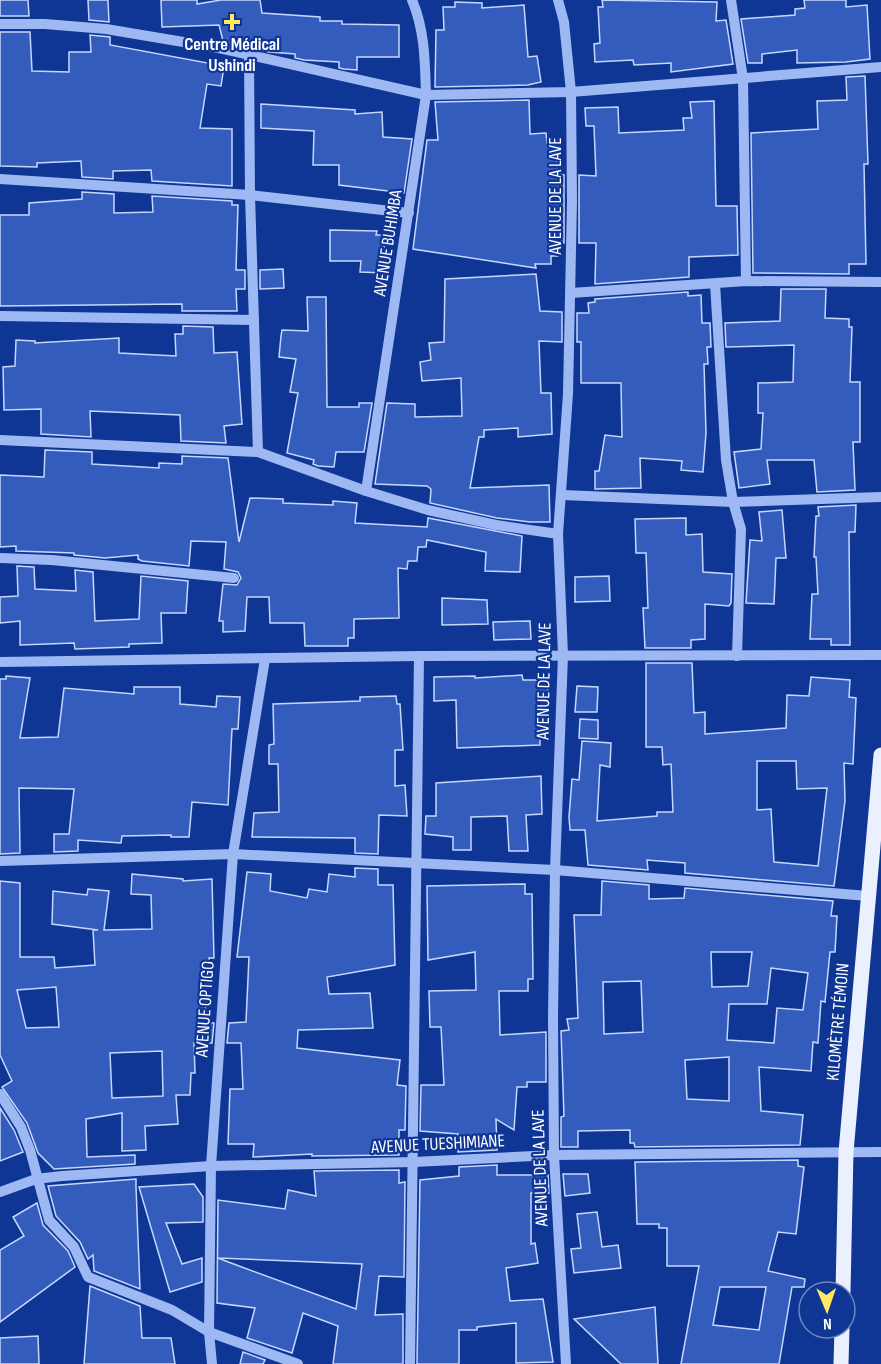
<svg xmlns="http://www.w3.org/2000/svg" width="881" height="1364" viewBox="0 0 881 1364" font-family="'Sofia Sans Condensed',sans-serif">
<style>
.building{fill:#345cbc;stroke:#c6d7fe;stroke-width:1.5;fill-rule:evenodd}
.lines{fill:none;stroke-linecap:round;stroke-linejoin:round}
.minor{stroke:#9eb8f4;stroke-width:10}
.major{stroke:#ebf0ff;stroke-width:15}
.poi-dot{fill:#ffe961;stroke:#0f3695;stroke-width:2}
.labels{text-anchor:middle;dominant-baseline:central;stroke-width:4.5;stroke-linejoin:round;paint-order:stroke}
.poi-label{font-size:18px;font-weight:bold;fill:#fff;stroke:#0f3695}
.street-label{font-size:18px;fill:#fff;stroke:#0f3695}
</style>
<rect width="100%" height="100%" fill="#0f3695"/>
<g class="building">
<path d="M0 0H28L29 16H0Z"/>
<path d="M88 0H108L109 22 89 20Z"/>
<path d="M161 0H197V4L221 0H260L262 13 320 17V21H342V24L399 25V57H357V70L344 69 339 68V62L304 60 295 58V54L269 52 223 41 219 25 162 27Z"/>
<path d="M602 0 717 2 716 21 726 20 733 64 671 72V63L634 65 633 60 595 62 594 44 600 43 598 7H603Z"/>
<path d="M804 0H846V7L867 5 870 59 846 62 797 63V50L762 54V63H748L741 19 795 15V9L805 8Z"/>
<path d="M455 2 482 3V8L524 5 528 57 537 56 541 82 528 85 435 87 436 30H444L443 7H455Z"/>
<path d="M0 32H30L32 71 69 72V52H91L90 35 110 37V45L224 66 221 86 207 84 200 128 232 129V186L152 181 151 170 113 171V179L82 177 81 161 37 163V167L0 166Z"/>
<path d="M865 76 868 164H864L866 264H849V274L753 273 751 133 818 129 817 101 847 100 846 77Z"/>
<path d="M529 100 530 134 546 133 547 143H556L557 174 564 175V243H559L558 256H551V264H535L536 268 413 249 427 140H438L435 102Z"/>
<path d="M714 101 716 206H737L738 255 689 257V277L595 284 596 243H579V175L596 176 594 126H586L585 108 618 107 619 133 684 130 683 118H692L690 102Z"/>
<path d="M261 104 355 110V114L382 112 383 137 412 139 404 193 339 185V165H313L314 131 261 128Z"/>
<path d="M82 192 114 194V213L153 212 152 196 232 201V205H238L236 270H245V289H236L237 311H182V304L0 306V215H29V203L82 199Z"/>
<path d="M330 230 377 231 376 235H384V273L360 272 361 261H330Z"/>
<path d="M283 269 284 288 260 289V270Z"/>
<path d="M536 274 540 311 562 312V342L539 341 541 393H551L552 434 518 437V428L484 430V437H479L470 488 549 485 550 522H530L497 518 430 503 431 489 427 486 375 484 387 403 415 404V417L462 416 461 378 422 381 420 362 431 360 429 343 444 342 445 279Z"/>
<path d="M781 289H826L825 318 849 319V327H852L850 382H860V442H853L855 490 817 492 814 460H767L770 484 739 488 734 452 761 449 763 413H758V383L793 382 794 345 726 347 725 323 780 321Z"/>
<path d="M688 292V296L701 295 702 323H710L711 347H707L708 364H704L706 433 703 472 681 470 682 461 640 458 641 488 595 489V471H599L605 435 622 437 621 383H581V342H577V313H589L588 303 595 302V299Z"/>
<path d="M307 297H326L327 407H359V403H372L364 452H336L334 467 318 466 313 464 314 460 287 453 298 393 290 392 296 359 279 357 281 336 282 330 308 331Z"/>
<path d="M183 326 213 327 214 353 237 352 242 424 224 426 226 443 181 441 180 415 90 411 91 437 41 434V409L4 410 3 367 15 366 16 340 35 341V343L119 338V353L176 356 175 334H183Z"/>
<path d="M45 450 92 452V464L159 468V463L182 464V456L228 458 239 542 250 498 283 499V503L333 505V501L357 503 355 523 427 527 428 518 522 536 520 572 485 571 486 552 427 540 426 547H418L417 561H408L407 569 398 568 399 618 354 619V638H348V646H305L304 623H270L269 597H247L245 631 223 632V621H219L223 584 237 585 241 578 238 572 224 569 226 542 191 541 189 566 142 561 138 559V555L105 558 74 555V553L16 551V546L0 547V475L44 477Z"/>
<path d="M856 505 855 532H849L850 645H831V639H810L812 594H818L816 557H814L816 516H819L818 507Z"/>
<path d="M782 510 786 558H776L774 604 746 603 750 540 762 541 759 512Z"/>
<path d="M686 518V535L702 534 703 572 732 574 731 603 729 606 705 604V639L691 640V648H645L643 608H648L646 553H636L635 519Z"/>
<path d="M17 566 34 567 35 589 76 591 75 570 93 572 95 621 139 619 141 576 188 581 186 613H161L162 643 129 644V647L75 649 74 643 20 645V621L0 623V597L18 596Z"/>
<path d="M609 576 610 601 575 602V577Z"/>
<path d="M442 598 487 600 488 624 442 625Z"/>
<path d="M530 621 531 639 494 640 493 622Z"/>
<path d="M646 663H692L694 713 705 712V734L786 728 787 695 809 696 811 677 850 680 849 697 856 698 853 764 844 763 845 801 834 886 685 873V863L647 860 648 870 588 865 585 830H570L569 817 572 779 579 780 582 741 611 743 610 767 600 765 597 821 657 816V812H673L671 764 663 765 662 747H646ZM757 761H796L797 789 827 788 818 866 774 862 771 809 757 810Z"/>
<path d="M522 675 523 680H548V698H539L540 745 457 748 456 700 434 701V677L475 676V678Z"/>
<path d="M6 676 30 678 20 738 58 737 64 688 134 694V687H180V704L216 707 217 696 240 697 238 729H232L228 805 192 802 189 837H171V835L122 836 121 843 78 840V851L54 852V834H69L74 789 19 788 20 853 0 854V679H6Z"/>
<path d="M577 686 598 687 597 712H575Z"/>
<path d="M396 696 397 704H400L403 750H395V786L405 785 407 816 379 815 378 854 355 853V838L252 837 254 813 279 812 278 764H269V745L274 744 273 704 360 701V697Z"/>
<path d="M580 719 598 720V739L579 738Z"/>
<path d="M541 776 542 814 526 815 528 851H509L507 816 471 817V850H453V837L425 834 426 816H436V783Z"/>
<path d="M355 868 378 869V885H393L395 965 327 977 329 994 370 993 373 1028 298 1030 297 1048 400 1060 397 1085 406 1086 405 1130H399V1155L312 1156V1154L253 1157 254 1144H228L230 1089H243L241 1043H227L229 1023 246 1022 249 957H237L247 872 271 874 270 891 307 898 309 889 327 892 329 874 355 877Z"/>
<path d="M132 874 183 879V881L212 879 214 958H209V984H205L206 1023H214L212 1043H194L195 1073H191L190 1095H176L178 1124 145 1126 146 1150 122 1151V1113L86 1119 87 1157 135 1155V1164L54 1169 38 1153 27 1123 2 1087 12 1081 0 1055V881L20 883V957H54L55 968 95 965 93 930H98L52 924 53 891 87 895 88 889 109 891 104 930 152 929 151 895 131 894ZM56 987 59 1027 26 1028 17 990ZM162 1051 163 1096 112 1098 110 1053Z"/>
<path d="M602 881 649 885V899L684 898 685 888 833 901 831 916H837L835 952H830L825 1002 821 1001 818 1043 813 1042 811 1071 759 1067 761 1111 803 1115 800 1145 635 1147 634 1143H630V1130L578 1131V1147H561V1117L564 1116 561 1031 569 1030 567 1019 578 1018 574 915H601ZM711 952H752L748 986 712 987ZM771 968 808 973 803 1010 777 1008 774 1043 727 1040 729 1004H767ZM641 981 643 1032 604 1034 603 982ZM729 1057V1101L687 1099 685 1060Z"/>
<path d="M525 884V894H532L533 979H528V991H499L500 1035 546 1032V1082H527V1087H517L514 1130 496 1119 497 1150 458 1152V1134L420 1131 421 1085H444L441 1027H430L429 991 476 990 475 952 428 960 427 886Z"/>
<path d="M0 1108 14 1130 23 1152 0 1161Z"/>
<path d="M798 1160V1166L804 1167 796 1234 778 1232 768 1271 805 1279 804 1287H792L779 1364H681L699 1266H667V1228H659V1224H637L635 1162ZM720 1287H766L759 1330 713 1325Z"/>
<path d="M497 1165V1175H548L549 1193H531V1244L535 1243 538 1263 506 1268 510 1301 543 1299 553 1362 516 1363V1323L477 1327V1330H459V1364H417L420 1180 459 1176V1167Z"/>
<path d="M399 1170V1183L405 1182 404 1277 379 1276 375 1315 403 1314V1364H333L338 1326 303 1313 292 1353 247 1338 255 1308 217 1303 218 1200 285 1209 288 1190 316 1196 314 1171ZM218 1258 362 1264 356 1309 231 1263Z"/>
<path d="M563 1174H588L590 1193 565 1196Z"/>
<path d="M136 1179V1187L140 1289 94 1271 93 1255 88 1259 80 1242 56 1216 48 1186Z"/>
<path d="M194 1184 203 1197V1222L166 1223 182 1264 202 1258V1282L170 1292 139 1187Z"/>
<path d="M37 1203 43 1225 68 1251 75 1267 0 1322V1250L24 1236 13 1217Z"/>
<path d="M597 1212 602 1247 618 1245 621 1268 574 1273 571 1249 581 1248 577 1214Z"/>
<path d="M90 1286 140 1306 142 1338H171L175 1364H84Z"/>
<path d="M655 1307 658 1364H621L574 1319Z"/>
<path d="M38 1336 39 1364H0V1338Z"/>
<path d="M243 1352 265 1360 263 1364H240Z"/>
</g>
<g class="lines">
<g class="minor">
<path d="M558 0 564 22 571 92 572 201 568 394 558 534 563 655 555 870 553 1018 554 1155 566 1364"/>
<path d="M731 0 743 79 746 281"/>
<path d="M0 24H45L106 29 219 48 426 95 571 92 881 67"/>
<path d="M249 54 250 195 258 452"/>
<path d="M0 179 250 195 409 213"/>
<path d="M715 284 726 460 733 502 741 529 737 656"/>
<path d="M571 293 746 281 881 282"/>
<path d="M0 316 254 320"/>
<path d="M0 440 258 452 366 491 428 510 496 525 558 534"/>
<path d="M366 491 426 95C425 63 425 30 412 0"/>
<path d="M562 495 733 502 881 497"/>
<path d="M0 558 52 560 234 578"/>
<path d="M0 662 419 656 881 655"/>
<path d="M0 861 233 854 555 870 868 896"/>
<path d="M0 1094 21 1127 30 1150 49 1220 74 1247 88 1277 172 1310 209 1332 298 1364"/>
<path d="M0 1192 36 1179 62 1176 211 1166 414 1162 554 1155 881 1152"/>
<path d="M212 1364 209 1332 211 1166 233 854 265 659"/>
<path d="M410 1364 419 656"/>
</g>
<g class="major">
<path d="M843 1292 846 1152 881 755"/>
<path d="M841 1364 842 1328"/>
</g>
</g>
<path class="poi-dot" d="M229 13h6v6h6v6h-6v6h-6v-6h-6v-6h6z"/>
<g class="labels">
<g class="poi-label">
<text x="232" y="44">Centre Médical<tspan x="232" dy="21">Ushindi</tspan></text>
</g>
<g class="street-label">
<text transform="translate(555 196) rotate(-90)">AVENUE DE LA LAVE</text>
<text transform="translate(388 243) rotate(-81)">AVENUE BUHIMBA</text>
<text transform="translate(544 681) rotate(-89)">AVENUE DE LA LAVE</text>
<text transform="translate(205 1009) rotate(-86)">AVENUE OPTIGO</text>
<text transform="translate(838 1022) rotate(-85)">KILOMÈTRE TÉMOIN</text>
<text transform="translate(438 1144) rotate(-3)">AVENUE TUESHIMIANE</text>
<text transform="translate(540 1168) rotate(-92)">AVENUE DE LA LAVE</text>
</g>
</g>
<g transform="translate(827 1310) rotate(178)"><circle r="28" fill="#0f3695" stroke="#6f86bf" stroke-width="1.5"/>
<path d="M0-4.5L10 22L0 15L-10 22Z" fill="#ffe961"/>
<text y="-9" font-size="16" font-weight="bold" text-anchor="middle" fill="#ffffff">N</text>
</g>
</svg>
